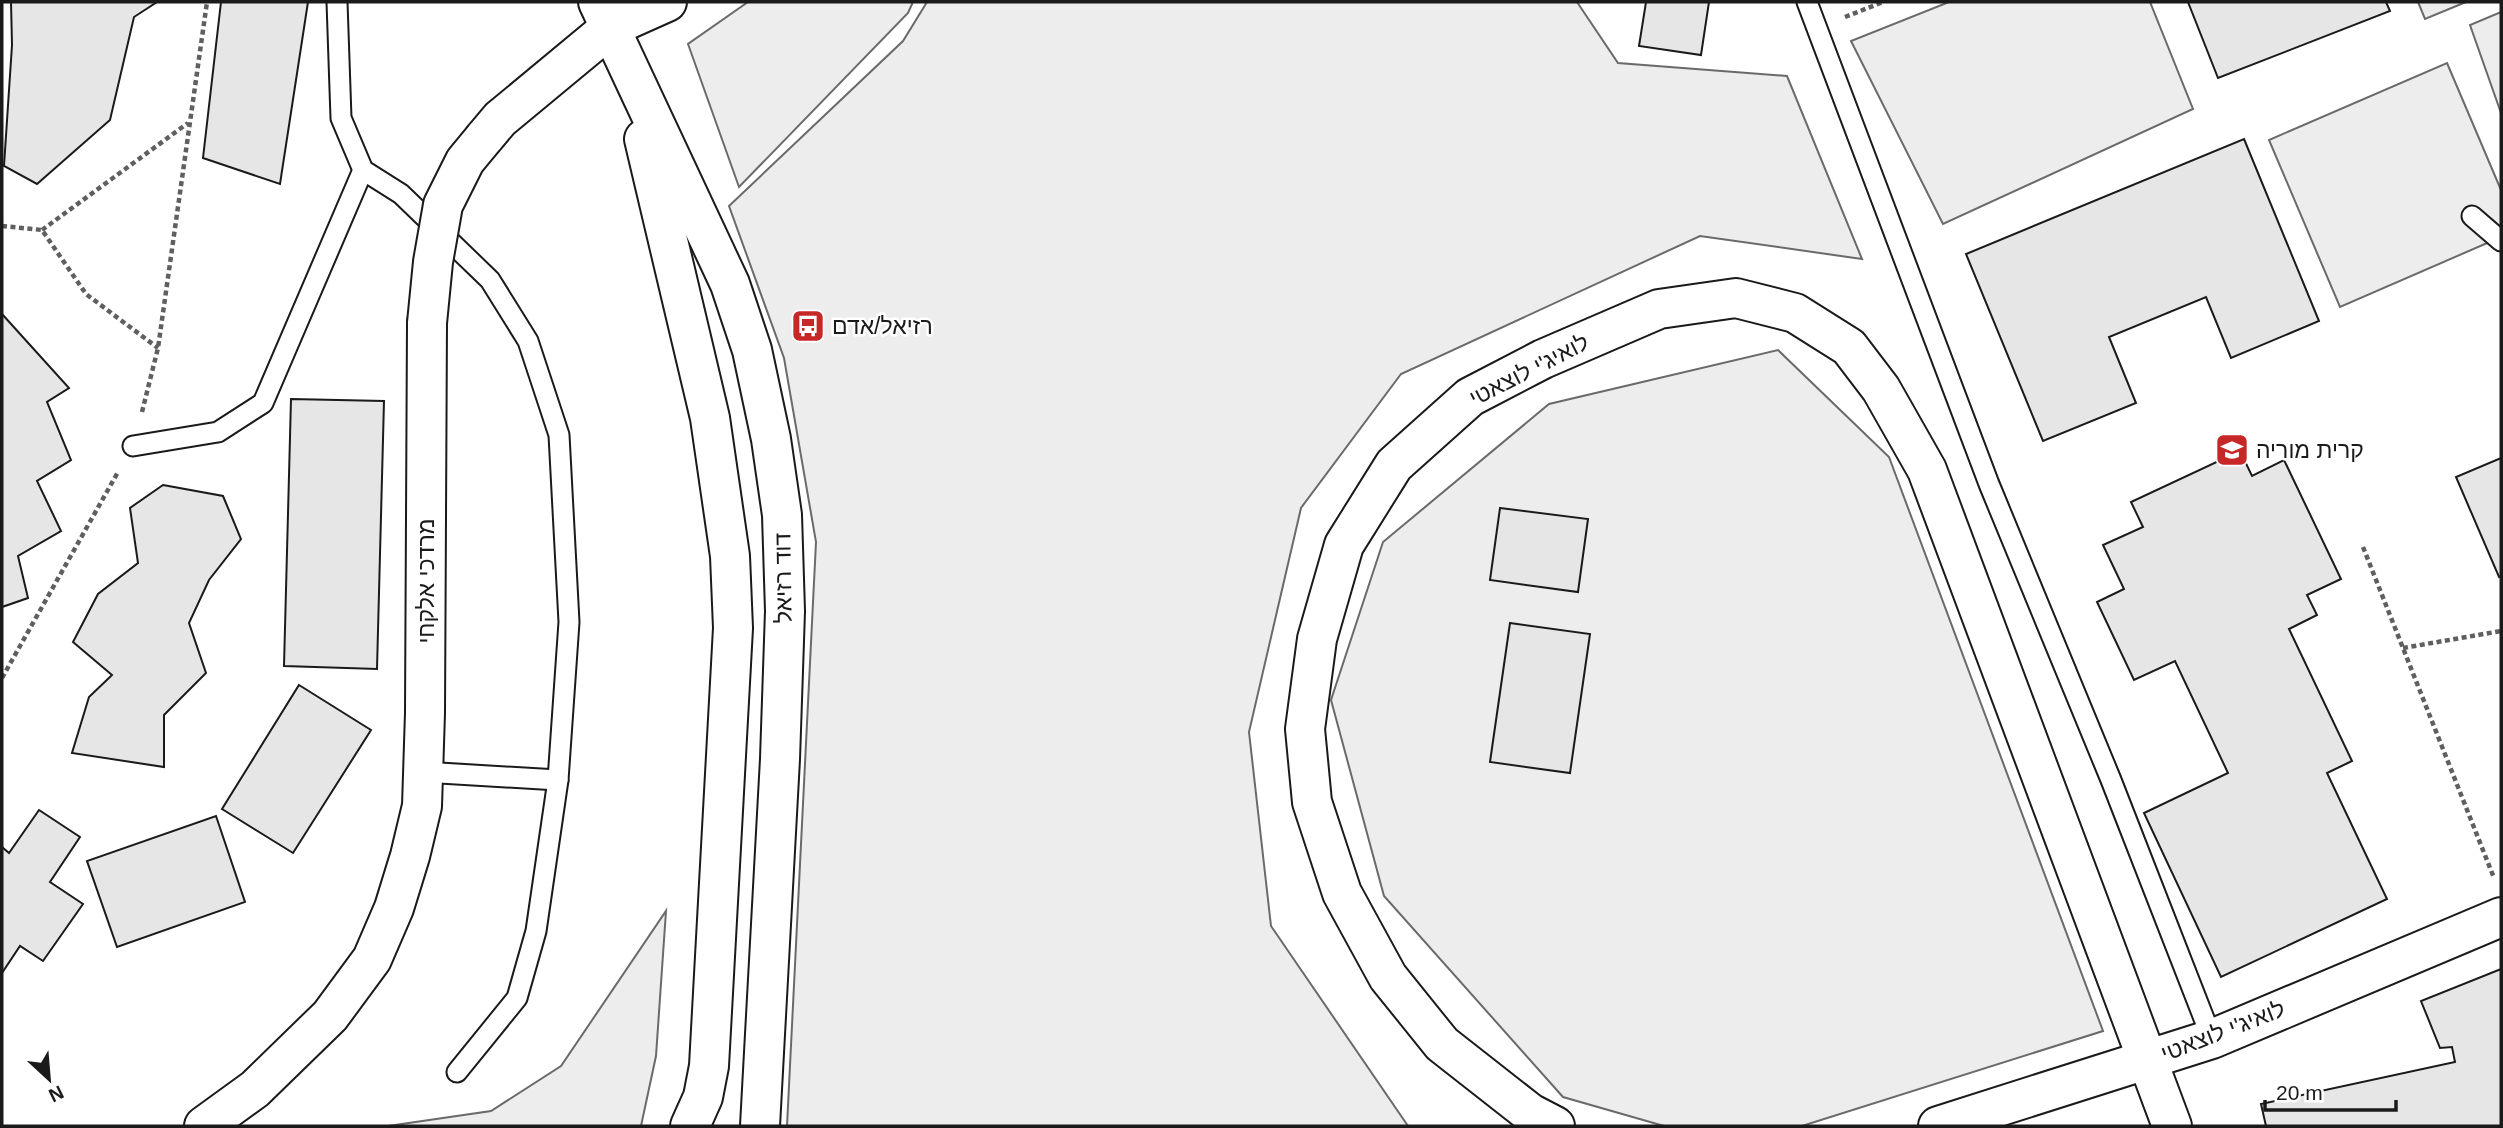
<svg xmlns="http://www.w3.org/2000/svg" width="2503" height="1128" viewBox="0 0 2503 1128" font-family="Arial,Heebo,sans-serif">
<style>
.built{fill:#ededed;stroke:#6a6a6a;stroke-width:2}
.building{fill:#e6e6e6;stroke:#1a1a1a;stroke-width:2}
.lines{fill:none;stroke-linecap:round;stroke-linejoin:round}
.lane-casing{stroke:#1a1a1a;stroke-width:23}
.street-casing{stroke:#1a1a1a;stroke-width:42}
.secondary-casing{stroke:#1a1a1a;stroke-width:42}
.path{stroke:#5f5f5f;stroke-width:4.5;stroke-dasharray:5 3.5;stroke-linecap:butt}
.lane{stroke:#fff;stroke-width:19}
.street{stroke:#fff;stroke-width:38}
.secondary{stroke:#fff;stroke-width:38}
.street-bridge-casing{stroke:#1a1a1a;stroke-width:42;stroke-linecap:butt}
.street-bridge{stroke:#fff;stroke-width:38}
.labels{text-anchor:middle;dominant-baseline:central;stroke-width:5;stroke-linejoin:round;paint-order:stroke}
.poi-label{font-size:23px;fill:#1a1a1a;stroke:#fff;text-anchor:start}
.street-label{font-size:23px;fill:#1a1a1a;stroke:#fff}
</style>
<rect width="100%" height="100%" fill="#fff"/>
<g class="built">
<path d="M748 2H913L908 13 739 187 688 44Z"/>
<path d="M927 2H1577L1618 63 1787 76 1862 259 1700 236 1401 374 1301 508 1249 732 1271 926 1408 1126H787L816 542 784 358 729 206 903 41Z"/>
<path d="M1949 2H2150L2193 109 1943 224 1851 41Z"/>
<path d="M2418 2H2466L2425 19Z"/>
<path d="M2501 12V113L2470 25Z"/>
<path d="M2447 63 2501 190V237L2340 307 2269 140Z"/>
<path d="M1778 350 1889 457 2103 1031 1802 1126H1664L1563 1097 1384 896 1331 700 1383 542 1549 404Z"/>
<path d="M666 911 656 1056 641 1126H388L491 1111 561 1066Z"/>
</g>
<g class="building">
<path d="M11 2H157L134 17 110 120 37 184 4 166 12 45Z"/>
<path d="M221 2H308L280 184 203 158Z"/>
<path d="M1646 2H1709L1701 55 1639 46Z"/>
<path d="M2188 2H2386L2390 11 2218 78Z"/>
<path d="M2244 139 2319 321 2231 358 2206 297 2109 337 2136 403 2043 441 1966 254Z"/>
<path d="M2 314 69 388 47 402 71 460 37 481 61 531 18 556 28 598 2 607Z"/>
<path d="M291 399 384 401 377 669 284 666Z"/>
<path d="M2240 451 2252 476 2284 460 2341 579 2307 595 2317 615 2289 629 2352 761 2327 773 2387 899 2221 977 2144 813 2228 773 2175 661 2134 680 2097 602 2124 589 2103 545 2143 527 2131 502Z"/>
<path d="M2501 458V576L2499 577 2456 477Z"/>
<path d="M163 485 223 496 241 539 209 580 189 623 206 673 164 715V767L72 753 89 697 112 675 73 642 98 594 138 563 130 508Z"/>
<path d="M1500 508 1588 519 1578 592 1490 580Z"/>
<path d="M1510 623 1590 634 1570 773 1490 762Z"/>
<path d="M299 685 371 730 293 853 222 809Z"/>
<path d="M39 810 80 837 50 882 83 904 43 961 20 946 2 973V847L9 853Z"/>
<path d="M216 816 245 902 117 947 87 861Z"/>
<path d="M2501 969V1126H2266L2261 1104 2455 1062 2452 1047 2440 1048 2421 1001Z"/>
</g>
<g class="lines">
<defs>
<g id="lane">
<path d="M337 2 341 118 363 170 401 194 490 280 528 341 559 435 569 622 558 780 536 931 517 998 457 1072"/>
<path d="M1807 2 1989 484 2111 780 2212 1039"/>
<path d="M2472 216 2501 241"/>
<path d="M133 446 218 432 263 403 363 170"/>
<path d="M423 772 558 780"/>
</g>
<g id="street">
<path d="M484 138 500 119 611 27 667 2"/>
<path d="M204 1126 255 1089 330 1016 372 959 394 908 410 856 422 806 425 713 427 323"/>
<path d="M1555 1126 1530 1113 1442 1044 1388 977 1342 893 1312 802 1305 729 1317 639 1344 545 1394 465 1470 397 1543 359 1659 309 1736 298 1795 313 1849 347 1881 389 1927 470 2172 1126"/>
<path d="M1938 1126 2212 1039 2501 917"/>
</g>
<g id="secondary">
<path d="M598 2 730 284 752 350 771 439 782 515 785 611 780 759 760 1126"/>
<path d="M644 139 710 418 730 556 733 628 709 1066 703 1097 690 1126"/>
</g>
</defs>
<use href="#lane" class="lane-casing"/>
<use href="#street" class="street-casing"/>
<use href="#secondary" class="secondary-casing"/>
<g class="path">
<path d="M1845 17 1883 2"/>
<path d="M2 226 42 230 86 294 158 348"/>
<path d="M42 230 188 123"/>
<path d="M142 412 158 348 207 2"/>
<path d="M2363 547 2494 878"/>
<path d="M2403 648 2501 631"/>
<path d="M2 678 118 472"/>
</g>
<use href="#lane" class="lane"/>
<use href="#street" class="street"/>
<use href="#secondary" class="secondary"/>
<defs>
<path id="street-bridge" d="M427 323 433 262 443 205 465 161 484 138"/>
</defs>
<use href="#street-bridge" class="street-bridge-casing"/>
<use href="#street-bridge" class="street-bridge"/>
</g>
<defs>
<symbol id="bus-square" viewBox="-11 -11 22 22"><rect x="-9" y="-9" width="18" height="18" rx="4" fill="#c62828" stroke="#fff"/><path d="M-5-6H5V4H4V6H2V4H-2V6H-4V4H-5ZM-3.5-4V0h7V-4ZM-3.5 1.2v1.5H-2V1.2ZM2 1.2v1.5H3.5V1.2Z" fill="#fff"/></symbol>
<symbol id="school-square" viewBox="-11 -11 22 22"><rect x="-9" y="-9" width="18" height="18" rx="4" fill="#c62828" stroke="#fff"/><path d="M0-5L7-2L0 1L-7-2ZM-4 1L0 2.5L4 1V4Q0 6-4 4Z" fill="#fff"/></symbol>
</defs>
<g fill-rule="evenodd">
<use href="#bus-square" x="789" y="307" width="38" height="38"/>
<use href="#school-square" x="2213" y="431" width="38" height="38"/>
</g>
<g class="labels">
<g class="poi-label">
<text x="832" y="326">רזיאל/אדם</text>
<text x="2256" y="450">קרית מוריה</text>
</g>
<g class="street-label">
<text transform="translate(1529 370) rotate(-27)">לואיג'י לוצאטי</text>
<text transform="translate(783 578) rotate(-91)">דוד רזיאל</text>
<text transform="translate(426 581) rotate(-90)">מרדכי אלקחי</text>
<text transform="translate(2223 1031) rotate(-21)">לואיג'י לוצאטי</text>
</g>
</g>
<rect width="2503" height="1128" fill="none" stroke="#1a1a1a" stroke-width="7"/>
<g transform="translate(49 1079) rotate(154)" stroke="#ffffff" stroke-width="5" paint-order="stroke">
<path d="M0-5L12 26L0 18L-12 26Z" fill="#1a1a1a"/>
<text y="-10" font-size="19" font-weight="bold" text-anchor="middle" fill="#1a1a1a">N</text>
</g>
<path d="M2265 1100v10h131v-10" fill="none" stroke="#1a1a1a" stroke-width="3.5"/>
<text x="2276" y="1100" font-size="21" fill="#1a1a1a" stroke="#ffffff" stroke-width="5" paint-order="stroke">20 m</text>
</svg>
